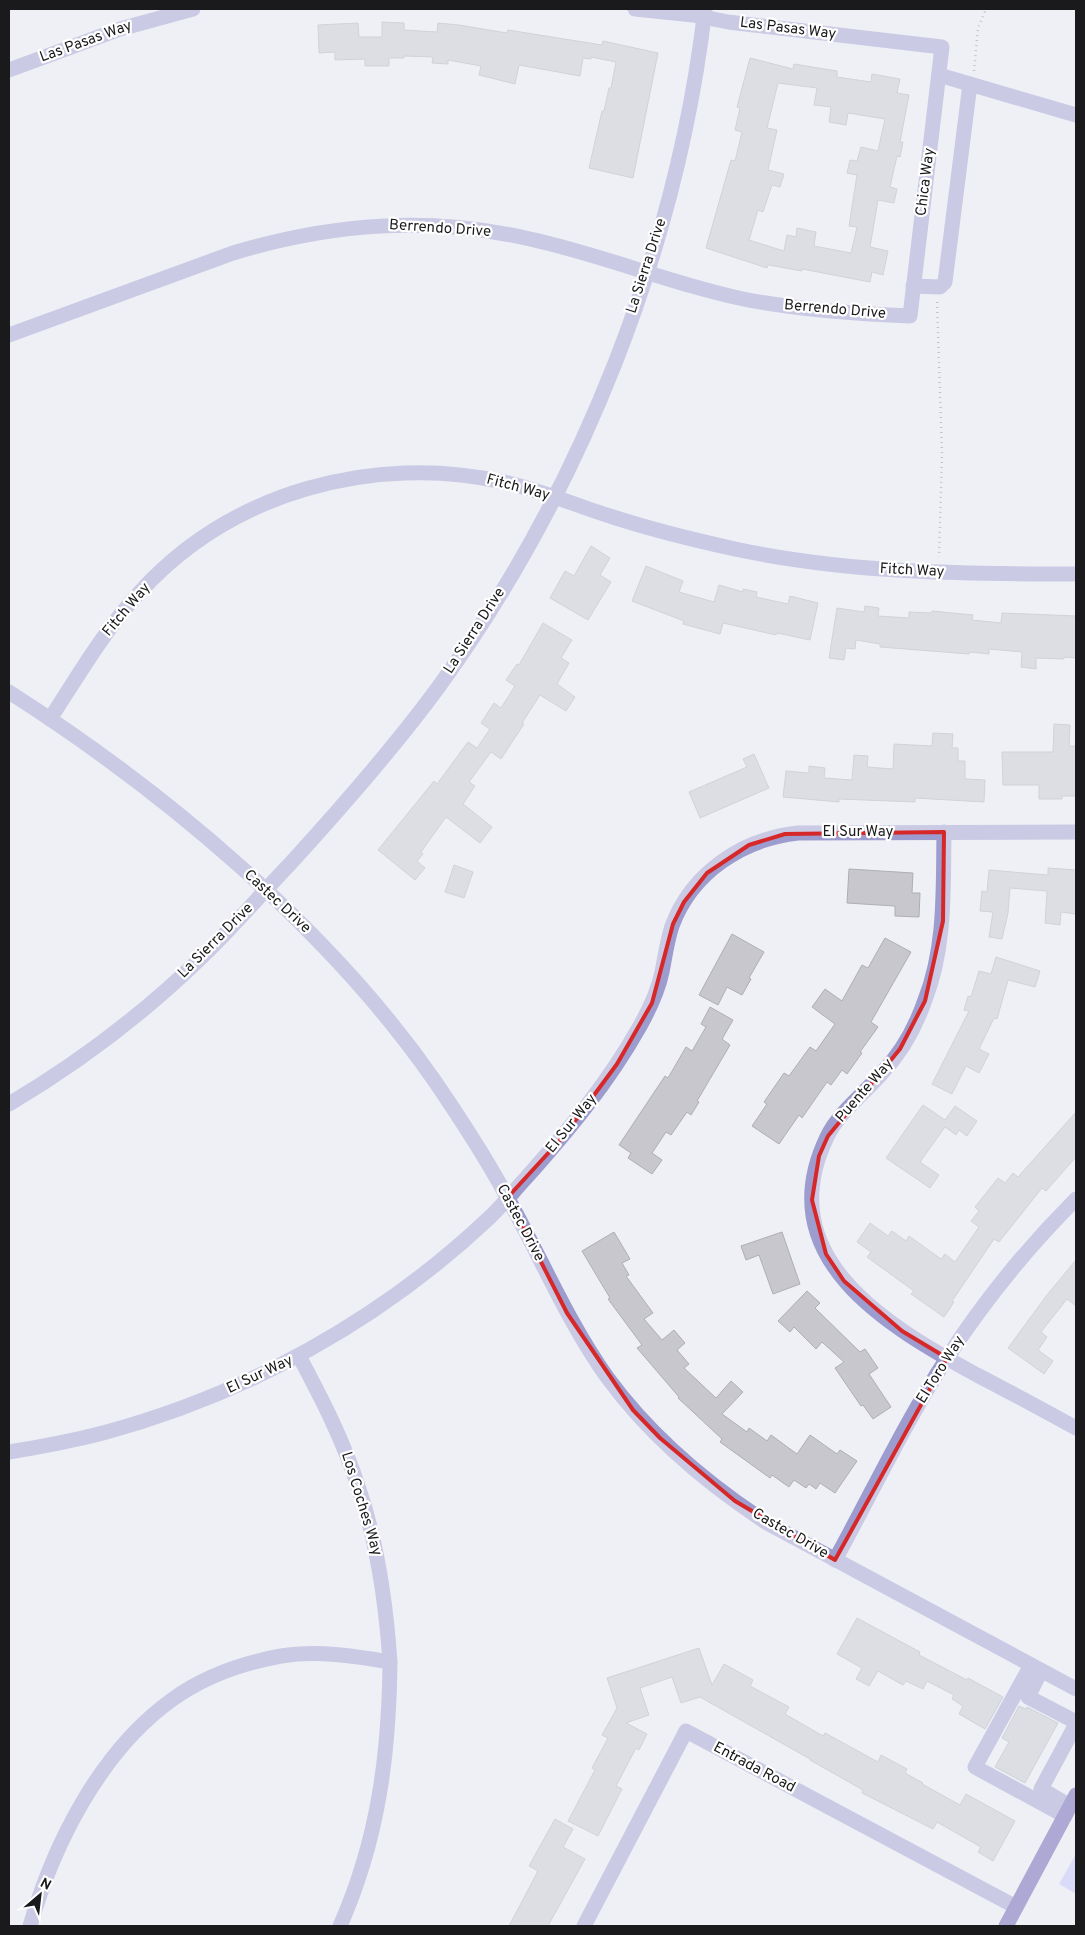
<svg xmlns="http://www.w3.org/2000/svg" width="1085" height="1935" viewBox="0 0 1085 1935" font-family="Overpass,sans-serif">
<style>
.green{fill:#c2c0fd}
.building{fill:#c7c7cd;stroke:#aeaeb3;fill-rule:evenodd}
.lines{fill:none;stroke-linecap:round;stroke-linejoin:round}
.path{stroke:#8d8e91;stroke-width:2.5;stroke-dasharray:1 4;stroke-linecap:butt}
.minor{stroke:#9d9ccf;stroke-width:15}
.major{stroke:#5d52ac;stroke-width:15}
.marked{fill:none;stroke:#d62828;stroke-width:4;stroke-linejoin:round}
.labels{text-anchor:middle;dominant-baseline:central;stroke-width:4.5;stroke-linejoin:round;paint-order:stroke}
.street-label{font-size:15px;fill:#1a1a1c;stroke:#fff}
</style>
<rect width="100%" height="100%" fill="#eff0f5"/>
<path class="green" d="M1076 1854V1894L1059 1884Z"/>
<g class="building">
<path d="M382 22 404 23V30L437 32 438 23 459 25 507 33 508 30 602 45 603 41 658 53 633 178 589 168 602 111H604L609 88H611L616 62 591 57V59L583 58 580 76 519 65 515 84 479 75 481 66 448 60V64L432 63 433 57 404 56V58H389V66H365V59L335 60V52L319 53 318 25 358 23 359 37H382Z"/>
<path d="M750 58 793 69 794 64 837 71V77L871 82 872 74 900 79 897 93 909 95 900 142H903L900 157 897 156 890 187 897 189 894 203 878 200 870 247 888 251 883 275 872 272 870 282 802 269V271L768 265 767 268 706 248 731 160 735 161 742 132 735 130 740 108 737 107ZM778 83 817 88 814 105 831 107 829 122 846 125 848 113 885 119 878 151 861 147 857 161 850 160 847 173 857 175 849 226 857 227 851 253 814 246 816 232 797 228 796 237 787 235 784 251 749 240 758 210 763 212 772 185 780 187 784 174 768 170 777 130 767 128Z"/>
<path d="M591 546 610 558 600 575 611 582 588 620 550 598 565 571 574 576Z"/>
<path d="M646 566 683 581 679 592 714 602 719 585 743 592V589L757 592 756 597 788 604 790 596 818 603 810 640 777 633 776 635 723 623 720 634 683 624 684 621 632 601Z"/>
<path d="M865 606 879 608 878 616 909 618V612L931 613 932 611 973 615 972 620 1001 623 1002 613 1076 616V658L1064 657V659L1036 658V669L1021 667 1022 652 989 649V654L970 652 969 654 880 647V644L856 640 855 649 846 648 844 660 829 658 837 608 864 612Z"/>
<path d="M543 623 572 640 561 658 569 663 557 684 575 697 566 711 540 695 522 723 524 724 501 759 491 752 469 782 475 786 463 804 492 827 480 843 446 817 421 852 423 854 417 861 425 868 415 880 378 850 434 781 437 784 468 742 477 748 490 729 481 723 494 703 501 708 515 686 506 680 517 664 519 665Z"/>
<path d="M1054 724 1070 725 1069 746H1076V796H1062V799H1039V785H1003L1002 752H1053Z"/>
<path d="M933 733 953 734 952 748H958V761H965V779L985 780 984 802 915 798V802L839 799V802L783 797 786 771 809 773V766L825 768 824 778 852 780 854 755 868 756 867 767 893 769 894 744 932 746Z"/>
<path d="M754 754 769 788 700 818 689 792 747 767 743 759Z"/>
<path d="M454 865 473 872 464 898 445 892Z"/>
<path d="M1048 868 1076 870V914L1061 912 1060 925 1045 923 1047 891 1010 888 1008 913 1002 939 989 937 993 912 980 911 982 891 987 892 989 870 1048 875Z"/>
<path d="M849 869 913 873 912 893H920L919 917 895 916V906L847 903Z"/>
<path d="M732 934 764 952 749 978 751 979 742 995 727 987 718 1005 699 995Z"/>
<path d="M885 938 911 952 871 1022 878 1027 860 1052 862 1053 847 1074 842 1070 831 1085 827 1082 802 1118 799 1115 779 1144 752 1126 767 1104 764 1102 784 1073 789 1076 810 1047 816 1051 835 1024 812 1007 825 989 842 1001 862 965 868 968Z"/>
<path d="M996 957 1040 971 1035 987 1008 980 997 1019 994 1018 979 1049 989 1054 979 1073 966 1066 952 1094 932 1084 969 1011 964 1010 968 996 971 997 979 971 991 974Z"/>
<path d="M710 1007 733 1020 722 1039 730 1045 697 1101 699 1102 691 1115 687 1112 671 1135 666 1132 652 1153 662 1160 652 1174 628 1158 631 1153 619 1145 665 1076 668 1078 686 1047 692 1051 706 1027 701 1024Z"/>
<path d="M923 1105 945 1120 955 1106 977 1121 967 1136 959 1130 956 1135 945 1127 920 1162 939 1175 930 1188 886 1158Z"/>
<path d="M1076 1112V1157L1046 1191 1042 1188 999 1242 994 1239 952 1301 954 1302 944 1317 911 1294 914 1291 867 1257 871 1252 857 1242 870 1223 888 1236 892 1231 906 1241 909 1236 941 1259 945 1254 955 1262 979 1227 971 1221 979 1211 975 1207 998 1178 1005 1183 1013 1173 1018 1177Z"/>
<path d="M614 1232 630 1259 622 1263 629 1275 626 1276 653 1313 644 1319 662 1340 674 1330 685 1343 677 1350 689 1364 684 1368 716 1398 731 1381 743 1392 722 1414 747 1432 749 1428 767 1441 771 1435 797 1454 810 1435 837 1454 840 1450 857 1461 835 1493 820 1483 816 1489 809 1484 806 1488 794 1480 789 1487 772 1475 770 1478 720 1442 722 1439 678 1398 679 1397 637 1348 642 1345 608 1299 610 1298 582 1251Z"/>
<path d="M782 1232 800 1284 773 1294 759 1255 746 1260 741 1246Z"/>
<path d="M1076 1260V1306L1067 1299 1041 1332 1047 1337 1038 1350 1053 1361 1044 1374 1008 1348 1047 1295Z"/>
<path d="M807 1291 820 1303 815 1308 860 1352 865 1349 878 1368 869 1374 891 1407 873 1419 863 1405 861 1406 835 1368 844 1362 822 1342 816 1349 794 1327 790 1332 778 1321Z"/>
<path d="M857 1618 920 1652 919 1655 967 1680 968 1678 1003 1697 985 1729 959 1714 963 1706 952 1699 954 1695 927 1681 923 1689 906 1681 903 1685 878 1671 869 1686 856 1679 862 1668 837 1654Z"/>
<path d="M699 1648 712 1685 724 1664 753 1680 750 1686 789 1707 785 1714 823 1736 825 1733 878 1762 881 1755 907 1769 905 1773 923 1783 922 1784 960 1805 966 1794 1015 1821 993 1861 978 1852 981 1847 937 1822 933 1829 862 1793 863 1790 810 1760V1759L700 1697 681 1703 672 1677 640 1688 649 1715 626 1723 647 1734 639 1750 636 1748 616 1786 622 1789 598 1836 568 1821 595 1770 592 1768 608 1738 602 1735 617 1708 607 1678Z"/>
<path d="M1019 1706 1026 1709 1027 1707 1058 1723 1025 1783 995 1767 1009 1742 1002 1738Z"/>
<path d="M555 1819 573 1829 563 1847 585 1859 548 1926H509L538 1871 529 1866Z"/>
</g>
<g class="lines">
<g class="path">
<path d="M974 71 978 28 986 9"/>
<path d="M937 302 942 453 939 557"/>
</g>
<g class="minor">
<path d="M9 70 120 29 193 9"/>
<path d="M939 75 1076 115"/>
<path d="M913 286 940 287 945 282 970 84"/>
<path d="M9 335 233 253C333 223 428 216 530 239 604 255 674 285 748 300 802 310 856 314 910 316L942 47 728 22 693 15 635 9"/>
<path d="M9 692C164 791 329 929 434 1080 460 1118 485 1156 507 1197 541 1257 567 1321 607 1377 650 1436 706 1483 767 1523L1076 1689"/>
<path d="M50 719C78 676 104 631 139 593 230 492 373 453 504 482 541 490 577 506 613 517 653 530 694 540 735 549 847 573 962 574 1076 574"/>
<path d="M944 832C943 889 946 946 925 1000 916 1026 901 1053 882 1073 864 1094 839 1112 827 1137 769 1258 888 1326 977 1375 1010 1392 1043 1410 1076 1428"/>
<path d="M9 1104C80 1062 147 1011 206 953 235 925 261 894 289 865 342 807 394 748 440 685 581 490 677 248 705 9"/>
<path d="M299 1356C322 1399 344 1442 359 1489 378 1545 386 1603 390 1662"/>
<path d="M9 1452C40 1447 72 1441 103 1433 247 1394 380 1321 489 1218 502 1206 513 1192 525 1179 568 1131 608 1083 640 1026 649 1010 658 991 662 972 665 957 667 941 672 926 692 872 743 839 798 833L1076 832"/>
<path d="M835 1560C872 1493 905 1422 947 1358 984 1301 1028 1247 1076 1199"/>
<path d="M1031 1665 975 1767 1065 1816"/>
<path d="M1041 1671 1028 1697 1076 1722"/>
<path d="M1070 1806 1041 1789 1076 1724"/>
<path d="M30 1926C54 1843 101 1750 173 1699 205 1676 243 1663 281 1656 317 1650 354 1656 390 1662 389 1756 378 1840 340 1926"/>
<path d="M584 1926 686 1731 1016 1907"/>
</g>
<path class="major" d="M1006 1926 1076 1795"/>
</g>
<path d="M0 0H1085V1935H0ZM944 832 943 921 925 1001 900 1049 828 1136 819 1156 812 1200 826 1254 844 1281 902 1331 947 1358 835 1560 735 1501 660 1438 633 1410 567 1313 508 1197 563 1137 617 1064 652 1003 673 924 684 902 707 873 749 845 785 834Z" fill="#eff0f5" fill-opacity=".55" fill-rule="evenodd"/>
<path class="marked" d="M944 832 943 921 925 1001 900 1049 828 1136 819 1156 812 1200 826 1254 844 1281 902 1331 947 1358 835 1560 735 1501 660 1438 633 1410 567 1313 508 1197 563 1137 617 1064 652 1003 673 924 684 902 707 873 749 845 785 834Z"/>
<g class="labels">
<g class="street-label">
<text transform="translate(788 29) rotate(7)">Las Pasas Way</text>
<text transform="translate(86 42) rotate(-20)">Las Pasas Way</text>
<text transform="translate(926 182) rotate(-83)">Chica Way</text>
<text transform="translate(440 229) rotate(4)">Berrendo Drive</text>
<text transform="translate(647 266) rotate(-72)">La Sierra Drive</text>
<text transform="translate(835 310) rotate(5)">Berrendo Drive</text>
<text transform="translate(518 488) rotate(15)">Fitch Way</text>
<text transform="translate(912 571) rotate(3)">Fitch Way</text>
<text transform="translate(127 610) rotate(-50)">Fitch Way</text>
<text transform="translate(475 631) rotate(-57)">La Sierra Drive</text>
<text x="858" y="832">El Sur Way</text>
<text transform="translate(277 902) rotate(43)">Castec Drive</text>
<text transform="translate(216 941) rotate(-45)">La Sierra Drive</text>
<text transform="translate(865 1091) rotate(-49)">Puente Way</text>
<text transform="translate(572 1124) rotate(-51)">El Sur Way</text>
<text transform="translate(520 1223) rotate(62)">Castec Drive</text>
<text transform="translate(941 1370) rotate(-58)">El Toro Way</text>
<text transform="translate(260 1375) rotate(-25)">El Sur Way</text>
<text transform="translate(361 1504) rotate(73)">Los Coches Way</text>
<text transform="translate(790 1534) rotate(30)">Castec Drive</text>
<text transform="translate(754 1768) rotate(28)">Entrada Road</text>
</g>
</g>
<rect width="1085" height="1935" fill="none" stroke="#1a1a1c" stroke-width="20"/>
<g transform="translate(40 1895) rotate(28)" stroke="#ffffff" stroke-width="4" paint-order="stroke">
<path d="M0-4L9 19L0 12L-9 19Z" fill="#1a1a1c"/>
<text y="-8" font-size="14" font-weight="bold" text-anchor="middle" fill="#1a1a1c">N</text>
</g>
</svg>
